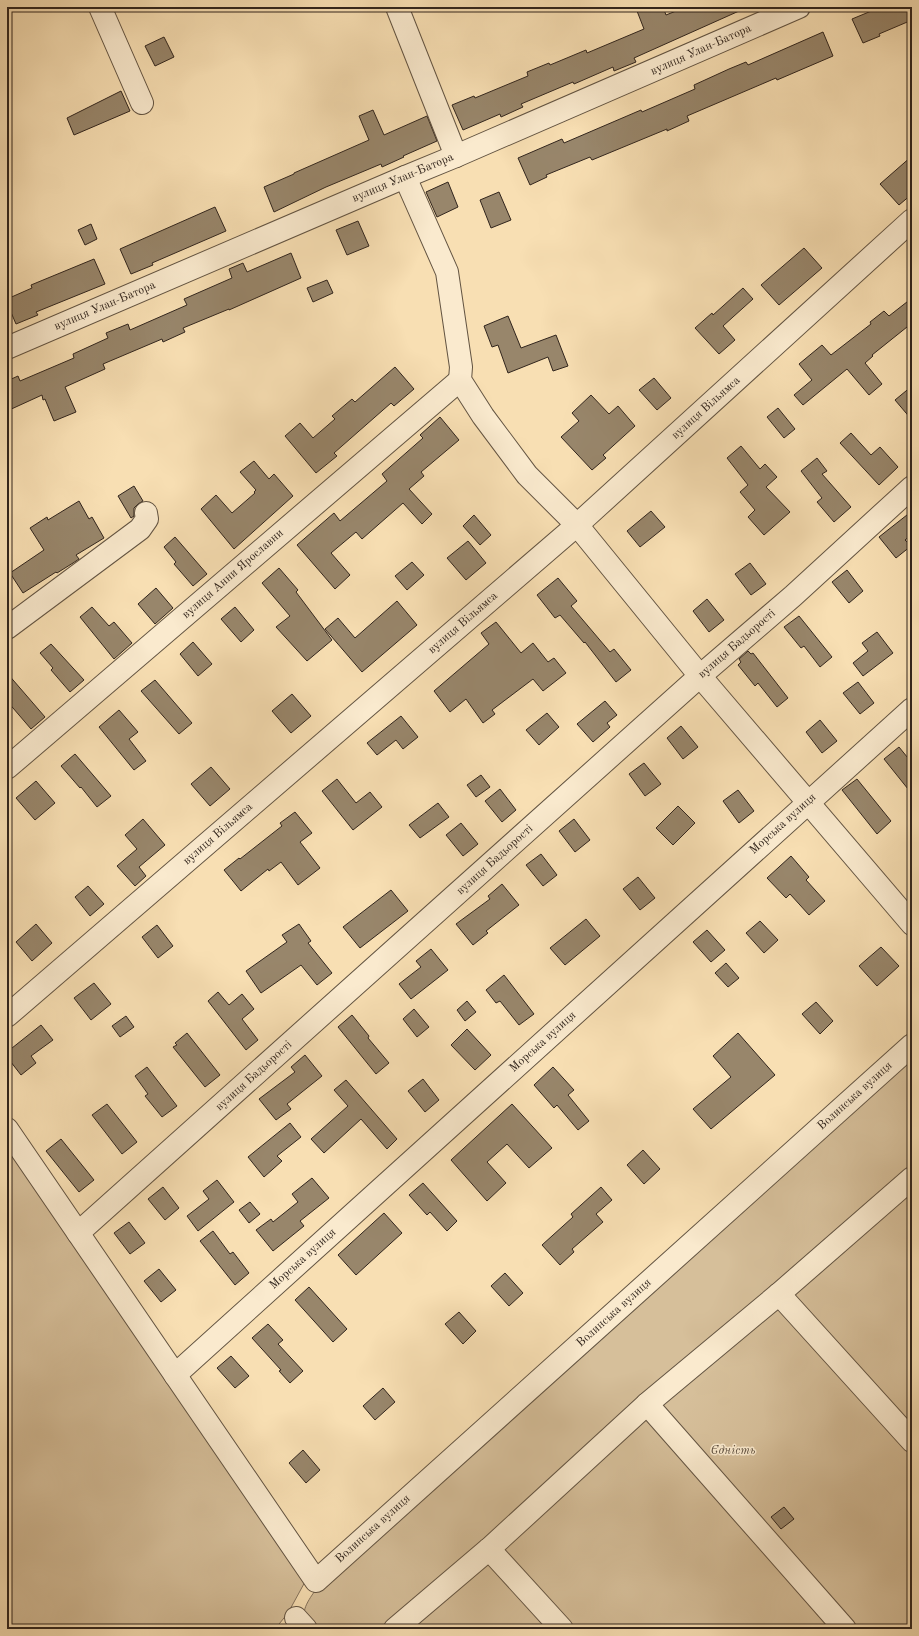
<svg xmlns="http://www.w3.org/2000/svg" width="919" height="1636" viewBox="0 0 919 1636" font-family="'Old Standard TT',serif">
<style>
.green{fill:#d6bf9a;stroke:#84725c}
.building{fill:#98866b;stroke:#31251d}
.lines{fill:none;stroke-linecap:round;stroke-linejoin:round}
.minor-casing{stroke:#635442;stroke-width:24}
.minor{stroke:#faeace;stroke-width:22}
.labels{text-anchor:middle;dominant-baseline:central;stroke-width:3;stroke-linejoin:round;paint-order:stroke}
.street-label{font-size:12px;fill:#31251d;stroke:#faeace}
.park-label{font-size:12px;font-style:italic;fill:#5a4c3c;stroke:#faeace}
</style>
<rect width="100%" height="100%" fill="#f8dfb3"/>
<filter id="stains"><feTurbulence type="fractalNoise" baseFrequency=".005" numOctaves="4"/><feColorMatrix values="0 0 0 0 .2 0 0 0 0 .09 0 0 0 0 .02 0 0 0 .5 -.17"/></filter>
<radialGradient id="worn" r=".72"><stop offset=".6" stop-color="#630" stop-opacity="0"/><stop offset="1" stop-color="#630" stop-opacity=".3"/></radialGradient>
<g class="green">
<path d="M912 1051V1629H316C313 1625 307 1621 305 1616 301 1608 315 1591 320 1584Z"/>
<path d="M7 1139 306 1580 288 1613 275 1629H7Z"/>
</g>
<g class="building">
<path d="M646 7H663L666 15 686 7H748L634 58 636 62 614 71 613 67 574 84 573 82 521 104 523 107 501 117 500 114 463 130 452 105 474 96 475 98 528 76 527 72 549 63 550 65 586 50 587 53 644 29 637 11Z"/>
<path d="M881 7H908L912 20 879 34 880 36 863 43 852 19Z"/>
<path d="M823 32 833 56 777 80 776 78 687 116 689 121 667 131V129L592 160 590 157 546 175 547 177 530 185 518 158 562 139 564 143 641 110 642 112 695 89 694 85 729 69 746 62 748 65Z"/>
<path d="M164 37 174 57 155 66 145 46Z"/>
<path d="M121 91 130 111 74 135 67 118Z"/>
<path d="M373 110 384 135 427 116 437 141 403 156 404 157 382 167 381 164 326 187 274 212 264 187 294 174V173L369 140 359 116Z"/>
<path d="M912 156V194L899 205 880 184Z"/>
<path d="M448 182 458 207 437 217 426 192Z"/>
<path d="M499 192 511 220 491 228 480 200Z"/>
<path d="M215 207 226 231 152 263 153 265 131 274 120 249Z"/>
<path d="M358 221 369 246 347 255 336 230Z"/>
<path d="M91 224 97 239 85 245 78 230Z"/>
<path d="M804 248 822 268 779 305 761 285Z"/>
<path d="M291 253 301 278 229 310V309L183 328 185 332 163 342 162 339 103 364 105 369 65 387 76 412 54 421 45 399 43 400 42 395 7 411V381L18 376 20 381 74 358 73 354 108 338 106 333 128 324 130 330 187 305 184 299 232 278 229 269 243 263 247 272Z"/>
<path d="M94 259 105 284 36 312 38 315 16 324 7 303V299L32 288 31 285Z"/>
<path d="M327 280 333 293 313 302 307 288Z"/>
<path d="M743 288 753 299 723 326 735 340 719 354 695 328 712 313 713 315Z"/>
<path d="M912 298V323L872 355 873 356 865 363 882 384 869 395 847 369 803 405 794 395 812 380 799 364 822 345 831 355 871 324 870 322 884 311 889 316Z"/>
<path d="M508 316 521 348 556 335 568 366 553 371 548 357 508 373 498 345 492 347 484 326Z"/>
<path d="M395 367 414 389 394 406 391 403 334 453 337 456 316 473 285 436 300 423 313 438 335 419 332 416 352 399 355 402Z"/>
<path d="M654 378 671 398 657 410 639 390Z"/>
<path d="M912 386V420L895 400Z"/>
<path d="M591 395 609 414 618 406 635 426 603 455 606 458 592 470 561 437 579 421 572 413Z"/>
<path d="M778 408 795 429 784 438 767 417Z"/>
<path d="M440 417 459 440 421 472 424 476 409 489 432 514 422 524 403 503 362 539 356 532 331 553 350 575 335 589 297 545 334 513 340 521 387 481 382 474 423 438 420 435Z"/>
<path d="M851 433 871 455 880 447 898 467 879 485 840 443Z"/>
<path d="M741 446 760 469 765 464 777 477 766 487 790 512 764 535 748 517 755 510 740 492 748 485 727 458Z"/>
<path d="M817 458 827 471 822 474 851 507 834 522 817 502 822 498 801 471Z"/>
<path d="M254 461 269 479 274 474 293 496 234 549 201 509 216 495 232 513 255 493 254 492 256 490 240 472Z"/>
<path d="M134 486 143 501 138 504 134 508V516L131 518 118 496Z"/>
<path d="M79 501 89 519 92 517 104 538 76 555 79 559 73 563 57 573 56 572 23 593 10 573 44 550 30 528 47 517 48 520Z"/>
<path d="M651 511 665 527 640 547 627 531Z"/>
<path d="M912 511V534L905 540 911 546 896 558 879 537Z"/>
<path d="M474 515 491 535 480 545 463 526Z"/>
<path d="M175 537 207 574 193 586 174 564 176 562 164 547Z"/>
<path d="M468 541 486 563 466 580 447 558Z"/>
<path d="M412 562 424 575 407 590 395 576Z"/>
<path d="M750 563 766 584 751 595 735 574Z"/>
<path d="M279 568 298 590 296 592 332 640 307 661 276 627 290 616 262 583Z"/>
<path d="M847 570 863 591 849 603 832 582Z"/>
<path d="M558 578 577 601 571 606 610 652 614 649 631 670 616 682 585 642 584 643 560 615 555 618 537 595Z"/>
<path d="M156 588 173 608 155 624 138 604Z"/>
<path d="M707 599 724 620 709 632 693 611Z"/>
<path d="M397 601 417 625 362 672 325 629 338 618 355 638Z"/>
<path d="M92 607 109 626 114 622 132 643 114 659 80 617Z"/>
<path d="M235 607 254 630 241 642 221 619Z"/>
<path d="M799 616 832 657 820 667 804 646 801 648 784 627Z"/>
<path d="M496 622 521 653 533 643 548 662 554 658 566 673 543 691 533 679 492 710 495 714 483 723 466 699 450 712 434 691 489 644 481 633Z"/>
<path d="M877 632 893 653 863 676 853 663 868 651 862 643Z"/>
<path d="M193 642 212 664 198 676 180 654Z"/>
<path d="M51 644 84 680 70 692 51 670 53 668 40 653Z"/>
<path d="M748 651 751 654 753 653 788 698 777 707 758 683 755 686 738 665 741 662 739 659Z"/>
<path d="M7 673 45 717 31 729 7 701Z"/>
<path d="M155 680 192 723 179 734 141 691Z"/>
<path d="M858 682 874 703 860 714 843 693Z"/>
<path d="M292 694 311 716 291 733 272 711Z"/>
<path d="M605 701 617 715 607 723 610 727 593 742 577 724Z"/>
<path d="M119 710 138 732 129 739 146 761 134 770 99 727Z"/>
<path d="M547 713 559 727 539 745 526 730Z"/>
<path d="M401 716 418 737 403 749 396 740 377 755 367 743Z"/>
<path d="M820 720 837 741 822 753 806 732Z"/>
<path d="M681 726 698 747 683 759 667 738Z"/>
<path d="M899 747 912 763V794L884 759Z"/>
<path d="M75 754 111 796 97 807 81 787 80 788 61 766Z"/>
<path d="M644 763 661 784 645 796 629 774Z"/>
<path d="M211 767 230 789 210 806 191 784Z"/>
<path d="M481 775 490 787 476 797 467 785Z"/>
<path d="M337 779 356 803 370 792 382 807 353 830 322 791Z"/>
<path d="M857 779 891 821 877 834 842 790Z"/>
<path d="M36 781 55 803 35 820 16 798Z"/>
<path d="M500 789 516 810 502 822 485 801Z"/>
<path d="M738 790 754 811 739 823 723 801Z"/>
<path d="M438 803 449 817 420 838 409 825Z"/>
<path d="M678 806 695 823 673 845 656 828Z"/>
<path d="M295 812 312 833 300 842 320 868 298 885 281 862 269 871 268 869 241 891 224 870 239 858 240 859 282 826 280 823Z"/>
<path d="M143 819 165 845 139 867 146 876 135 886 117 866 137 849 125 835Z"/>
<path d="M574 819 590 840 575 852 559 831Z"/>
<path d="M461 823 478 844 463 856 446 835Z"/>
<path d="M541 854 557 875 543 886 526 865Z"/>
<path d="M791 856 809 877 806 880 825 901 809 915 790 894 786 898 767 878Z"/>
<path d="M638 877 655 898 640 910 623 889Z"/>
<path d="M502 884 519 905 486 931 488 933 473 945 456 924 490 899 488 896Z"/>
<path d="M88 886 104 904 90 916 75 897Z"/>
<path d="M391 890 408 911 360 948 343 927Z"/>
<path d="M586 919 600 936 565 965 550 948Z"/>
<path d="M760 921 778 940 764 953 746 933Z"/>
<path d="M36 924 52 943 32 961 16 942Z"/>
<path d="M299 924 311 941 308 943 332 973 317 985 301 965 261 993 246 971 287 942 282 935Z"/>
<path d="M157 925 173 946 158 958 142 937Z"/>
<path d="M707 930 725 950 711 962 693 942Z"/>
<path d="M881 947 899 966 877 986 859 966Z"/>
<path d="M431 949 448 970 411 999 399 984 421 967 416 961Z"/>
<path d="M726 963 739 978 728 987 715 973Z"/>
<path d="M504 975 534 1014 519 1025 500 1001 496 1003 486 990Z"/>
<path d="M94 983 111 1004 91 1020 74 998Z"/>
<path d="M218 992 229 1005 242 994 254 1009 242 1019 258 1040 246 1050 208 1001Z"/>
<path d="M467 1001 476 1012 465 1021 457 1010Z"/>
<path d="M816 1002 833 1021 820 1034 802 1014Z"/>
<path d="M414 1009 429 1027 417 1037 403 1019Z"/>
<path d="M352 1015 369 1036 368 1038 389 1063 376 1074 338 1027Z"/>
<path d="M126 1016 134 1027 120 1037 112 1026Z"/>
<path d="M41 1025 53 1040 31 1056 36 1063 21 1075 7 1057V1052Z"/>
<path d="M467 1029 491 1055 475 1070 451 1045Z"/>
<path d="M187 1033 220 1075 205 1087 173 1047 177 1045 175 1043Z"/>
<path d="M738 1033 775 1075 711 1129 693 1109 731 1077 713 1056Z"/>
<path d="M305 1055 322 1076 287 1104 291 1109 276 1120 259 1099 295 1072 291 1067Z"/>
<path d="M147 1067 177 1106 162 1117 145 1096 148 1094 135 1076Z"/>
<path d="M553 1067 574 1090 568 1095 589 1121 578 1130 557 1105 554 1108 534 1085Z"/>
<path d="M423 1079 439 1100 425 1112 408 1091Z"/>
<path d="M346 1080 397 1139 387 1149 361 1119 324 1153 311 1139 348 1106 334 1090Z"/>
<path d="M107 1104 137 1142 122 1154 92 1115Z"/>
<path d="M512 1104 552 1148 529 1168 507 1144 487 1162 506 1183 487 1201 451 1160Z"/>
<path d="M290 1123 301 1137 277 1156 282 1161 264 1177 248 1157Z"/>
<path d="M61 1139 94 1180 79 1192 46 1151Z"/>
<path d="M643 1150 660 1169 644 1184 627 1165Z"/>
<path d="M312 1178 329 1198 300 1221 304 1226 273 1251 256 1230 271 1219 273 1222 298 1202 292 1194Z"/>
<path d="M217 1180 234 1202 198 1231 187 1216 209 1199 203 1191Z"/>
<path d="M423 1183 457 1221 447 1231 430 1212 427 1215 409 1195Z"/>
<path d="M163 1187 179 1208 165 1220 148 1199Z"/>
<path d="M601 1187 612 1200 596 1214 603 1222 572 1249 574 1252 560 1265 542 1245 573 1217 571 1214Z"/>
<path d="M250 1202 260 1214 249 1223 239 1210Z"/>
<path d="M384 1213 402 1233 356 1275 338 1255Z"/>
<path d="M129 1222 145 1243 130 1254 114 1233Z"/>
<path d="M213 1231 230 1254 233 1252 249 1273 235 1285 200 1241Z"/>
<path d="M159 1269 176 1290 161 1302 144 1281Z"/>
<path d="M505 1273 523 1293 509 1306 491 1286Z"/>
<path d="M309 1287 347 1329 333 1342 295 1300Z"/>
<path d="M459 1312 476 1331 463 1344 445 1324Z"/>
<path d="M268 1324 283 1340 278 1344 303 1371 290 1383 279 1371 281 1370 252 1338Z"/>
<path d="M231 1356 249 1376 235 1388 217 1368Z"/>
<path d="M383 1388 395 1402 375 1420 363 1406Z"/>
<path d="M303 1450 320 1470 306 1483 289 1463Z"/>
<path d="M784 1507 794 1519 781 1529 771 1517Z"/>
</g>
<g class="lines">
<defs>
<g id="minor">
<path d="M100 7 142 103"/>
<path d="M397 7 456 156"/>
<path d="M405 177 447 272 461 367 460 380 483 416 527 475 577 525 700 676 912 924"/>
<path d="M7 348 405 177 456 156 799 7"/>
<path d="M7 628 140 529 147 519 146 513"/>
<path d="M7 768 460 380"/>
<path d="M7 1016 577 525 912 220"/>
<path d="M7 1129 316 1581 912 1045"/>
<path d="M78 1233 700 676 793 596 912 487"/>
<path d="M779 1294 912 1441"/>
<path d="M175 1375 912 709"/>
<path d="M647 1404 845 1629"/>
<path d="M489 1549 562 1629"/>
<path d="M296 1618 306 1629"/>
<path d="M395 1629 489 1549 647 1404 779 1294 912 1178"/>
</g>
</defs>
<use href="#minor" class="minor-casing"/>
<use href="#minor" class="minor"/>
</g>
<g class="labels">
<g class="street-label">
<text transform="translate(701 50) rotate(-24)">вулиця Улан-Батора</text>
<text transform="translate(403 178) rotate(-23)">вулиця Улан-Батора</text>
<text transform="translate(105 306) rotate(-23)">вулиця Улан-Батора</text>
<text transform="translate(706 408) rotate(-42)">вулиця Вільямса</text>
<text transform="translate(233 574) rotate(-41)">вулиця Анни Ярославни</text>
<text transform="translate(463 623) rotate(-41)">вулиця Вільямса</text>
<text transform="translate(737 644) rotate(-41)">вулиця Бадьорості</text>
<text transform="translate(783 824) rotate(-42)">Морська вулиця</text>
<text transform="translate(218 834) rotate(-41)">вулиця Вільямса</text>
<text transform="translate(495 860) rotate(-42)">вулиця Бадьорості</text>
<text transform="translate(543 1042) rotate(-42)">Морська вулиця</text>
<text transform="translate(254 1076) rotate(-42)">вулиця Бадьорості</text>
<text transform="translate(855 1096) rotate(-42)">Волинська вулиця</text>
<text transform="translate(303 1259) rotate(-42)">Морська вулиця</text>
<text transform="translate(614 1313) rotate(-42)">Волинська вулиця</text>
<text transform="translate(373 1529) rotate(-42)">Волинська вулиця</text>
</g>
<g class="park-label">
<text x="733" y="1451">Єдність</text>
</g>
</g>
<rect width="919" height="1636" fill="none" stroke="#f8dfb3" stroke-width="24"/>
<rect x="8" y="8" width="903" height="1620" fill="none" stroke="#31251d" stroke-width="2"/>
<rect x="12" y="12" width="895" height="1612" fill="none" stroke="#31251d"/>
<rect width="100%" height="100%" filter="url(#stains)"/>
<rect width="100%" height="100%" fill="url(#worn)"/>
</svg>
